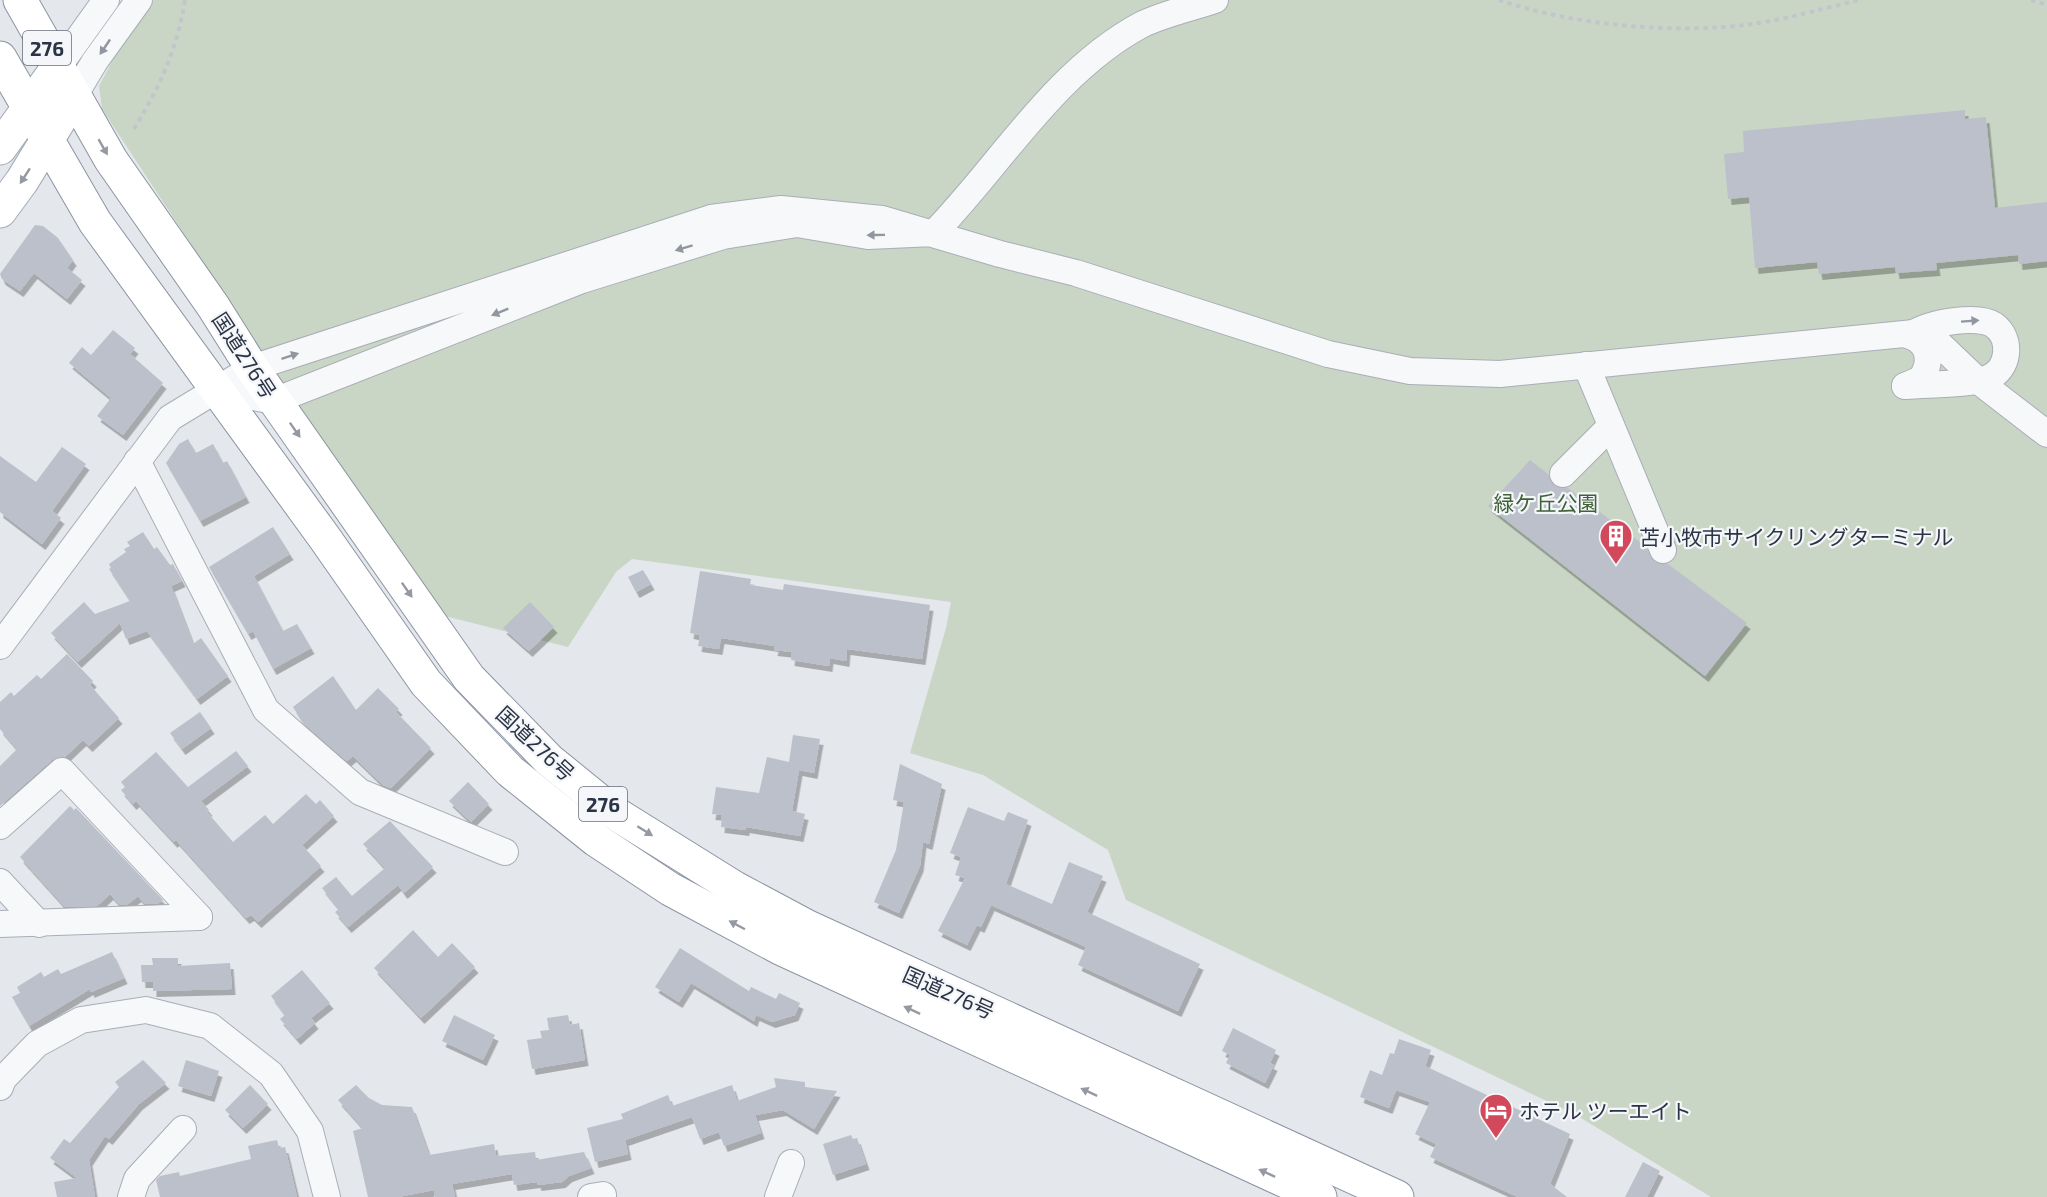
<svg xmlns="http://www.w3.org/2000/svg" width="2047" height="1197" viewBox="0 0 2047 1197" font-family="'Exo 2','Noto Sans JP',sans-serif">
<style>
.green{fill:#c9d6c5}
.building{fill:#bbc0ca;filter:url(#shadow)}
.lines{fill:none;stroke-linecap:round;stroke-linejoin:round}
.minor-casing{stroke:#a9aeb7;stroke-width:28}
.major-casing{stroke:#a3abb8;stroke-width:35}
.highway-casing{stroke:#8b94a3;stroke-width:35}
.path{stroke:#c2c5cb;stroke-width:4;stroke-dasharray:4.5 4.5;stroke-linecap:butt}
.minor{stroke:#f7f8fa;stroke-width:26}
.major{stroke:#fff;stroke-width:33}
.highway{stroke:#fff;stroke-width:33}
.oneway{fill:#9196a0}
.oneway2{fill:#959aa2}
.labels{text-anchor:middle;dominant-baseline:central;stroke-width:4.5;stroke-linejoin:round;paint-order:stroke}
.shield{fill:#f4f6f9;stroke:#676e7b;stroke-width:1.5}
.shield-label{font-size:20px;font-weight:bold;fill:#2b3445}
.street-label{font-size:21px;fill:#2b3445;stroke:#f4f6f9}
.park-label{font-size:21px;fill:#3f6138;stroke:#f4f6f9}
.poi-label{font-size:21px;fill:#2b3445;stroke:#f4f6f9;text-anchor:start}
</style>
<defs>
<filter id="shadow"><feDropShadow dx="3.5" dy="6" stdDeviation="0" flood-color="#0004"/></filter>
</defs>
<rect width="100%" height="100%" fill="#e4e7ec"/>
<path class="green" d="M154 0H2047V1197H1711L1576 1115 1126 900 1108 850 983 775 910 753 946 628 951 602 632 559 616 572 568 647 433 613 102 109 99 86 118 50Z"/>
<g class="building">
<path d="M1965 110V119L1986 117 1995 208 2047 202V261L2019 264 2018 255 1936 263 1937 270 1896 273 1895 267 1819 274 1817 262 1755 268 1749 197 1728 199 1724 154 1744 152 1743 131Z"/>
<path d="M35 225 43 226 58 238 73 260 67 268 82 280 67 299 34 273 20 291 2 279 0 274Z"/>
<path d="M113 330 135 348 130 354 163 383 123 435 97 416 111 398 69 363 82 347 91 355Z"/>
<path d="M188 439 196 453 213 444 223 463 227 461 246 497 200 521 166 463 179 444Z"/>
<path d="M62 447 86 464 52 511 61 518 42 544 0 512V456L36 482Z"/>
<path d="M1530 460 1548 474 1553 485 1568 488 1645 546 1654 562 1668 564 1747 623 1705 676 1488 506Z"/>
<path d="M273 527 290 554 254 576 283 631 297 624 311 648 273 669 253 631 248 634 209 567Z"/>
<path d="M143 532 154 549 157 547 170 565 173 564 182 581 171 586 193 644 201 638 228 676 197 699 147 631 126 639 120 623 78 662 51 633 84 602 95 614 130 601 109 569 111 568 109 564 126 552 124 549 130 546 127 542Z"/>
<path d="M643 570 651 584 636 592 628 577Z"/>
<path d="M700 571 751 579 750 585 783 590 784 584 930 605 922 659 847 649 846 661 830 658 829 666 791 660 792 652 774 650 775 646 721 638 719 649 698 646 700 635 690 633Z"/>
<path d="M530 602 554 627 529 651 503 628Z"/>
<path d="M67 654 93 681 90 685 119 718 89 746 83 740 65 757 52 760 0 806V766L17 749 0 729V702L11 692 14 696 37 675 41 679Z"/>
<path d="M333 676 356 710 378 688 399 709 396 712 431 748 391 788 383 785 353 756 347 761 303 723 293 707Z"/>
<path d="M200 712 211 728 182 749 170 733Z"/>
<path d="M793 735 820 739 814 773 799 770 792 811 805 814 800 836 746 827V830L721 827 722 815 712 814 716 787 759 793 767 757 789 762Z"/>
<path d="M236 751 248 766 201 801 209 810 207 812 233 842 265 815 273 824 306 794 316 804 320 800 334 816 302 845 321 866 258 922 251 915 246 918 176 840 174 842 136 801 133 804 121 790 125 787 121 782 156 752 188 787Z"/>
<path d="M900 764 942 784 929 844 923 842 920 866 899 913 874 902 896 850 904 802 893 800Z"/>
<path d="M468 782 489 804 471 822 449 801Z"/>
<path d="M70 806 74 810 76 808 163 900 159 903 145 904 138 896 128 904 120 905 110 894 97 906 65 907 20 857Z"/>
<path d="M968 807 1004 821 1008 812 1028 820 1006 884 1052 904 1069 862 1103 876 1087 912 1200 964 1178 1011 1078 965 1086 947 991 905 981 927 977 925 967 945 938 931 965 878 955 875 961 857 950 853Z"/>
<path d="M390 821 433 867 404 893 398 885 348 927 335 912 339 909 322 888 336 877 352 896 385 868 363 844Z"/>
<path d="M413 930 438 957 452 943 475 967 421 1018 374 968Z"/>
<path d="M680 948 749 991 751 987 776 999 779 993 800 1003 795 1015 772 1022 756 1015 754 1021 691 983 679 1002 655 987Z"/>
<path d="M112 952 124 978 91 992 90 989 29 1026 12 997 20 993 17 987 41 972 44 977 58 969 61 974Z"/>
<path d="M152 958H178V966L230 963 232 989 153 991V982H142L141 965H153Z"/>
<path d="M302 970 330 1003 311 1018 315 1023 297 1039 280 1019 285 1015 271 996Z"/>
<path d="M454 1015 495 1035 483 1060 442 1041Z"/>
<path d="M568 1015 570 1025 579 1023 585 1060 532 1069 527 1040 542 1038 540 1031 549 1030 547 1018Z"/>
<path d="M1233 1028 1276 1050 1270 1063 1274 1065 1265 1083 1226 1063 1230 1055 1222 1051Z"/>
<path d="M1399 1039 1431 1050 1425 1066 1570 1134 1550 1184 1567 1197H1518L1430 1157 1436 1144 1415 1134 1430 1102 1396 1090 1389 1108 1360 1097 1370 1070 1382 1075 1390 1053 1394 1054Z"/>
<path d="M143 1060 166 1083 139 1104 109 1139 105 1136 89 1160 95 1197H57L54 1182 77 1178 50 1158 64 1139 70 1143 119 1087 115 1082Z"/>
<path d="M186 1060 219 1071 211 1096 178 1086Z"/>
<path d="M774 1078 805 1082V1087L837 1091 814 1129 783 1110 755 1115 761 1133 724 1146 719 1132 700 1139 692 1117 625 1140 628 1154 595 1162 587 1128 623 1119 621 1114 668 1095 672 1106 732 1085 737 1101 776 1087Z"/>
<path d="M250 1085 268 1104 243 1128 225 1110Z"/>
<path d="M356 1085 369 1098 382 1105 412 1107 429 1155 494 1144 496 1156 535 1152 536 1160 584 1152 591 1168 569 1176 562 1182 538 1185 537 1182 514 1185 512 1174 452 1184 455 1197H435L434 1190 398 1197H368L353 1131 363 1128 338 1100Z"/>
<path d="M851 1135 853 1139 857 1138 866 1164 833 1175 823 1144Z"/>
<path d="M277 1140 279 1148 285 1147 297 1197H160L156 1180 160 1176 179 1172 180 1176 251 1159 248 1146Z"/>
<path d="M1643 1162 1660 1171 1647 1197H1625Z"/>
</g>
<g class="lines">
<defs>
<g id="minor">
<path d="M1215 0C1191 8 1163 14 1141 25 1054 72 1001 164 934 233L868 236 797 224 723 236 582 280 274 401 216 390 252 368 711 218 781 209 882 219 1000 254 1076 273 1328 354 1410 371 1500 374 1914 333 1933 338 1977 380 2047 434"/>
<path d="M58 67 106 0"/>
<path d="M74 96 95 61 139 0"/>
<path d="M1586 365 1663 550"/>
<path d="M1905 386C1926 384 1970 385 1988 378 2009 370 2013 339 1994 325 1978 314 1930 323 1914 333"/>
<path d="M1905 386 1921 379C1933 361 1929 341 1907 335"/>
<path d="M137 461 266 710 360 792 505 852"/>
<path d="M1563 474 1611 426"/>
<path d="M0 646 170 418 216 390"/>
<path d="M0 826 62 771 199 917"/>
<path d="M0 882 39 924"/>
<path d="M0 924 199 917"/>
<path d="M0 1087 3 1079 37 1044 81 1020 146 1010 210 1026 271 1074 310 1131 327 1197"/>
<path d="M131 1197 137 1179 183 1129"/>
<path d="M591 1197 603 1195"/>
<path d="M778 1197 791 1163"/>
</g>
<g id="major">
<path d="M0 148 58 67"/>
<path d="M0 211 22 181 74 96"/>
</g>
<g id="highway">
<path d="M20 0 111 160 213 306 252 368 469 678 549 760 613 812 735 888 808 927 1397 1197"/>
<path d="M0 58 95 222 324 537 426 683 510 771 596 840 670 889 780 948 1320 1197"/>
</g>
</defs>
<use href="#minor" class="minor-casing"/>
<use href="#major" class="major-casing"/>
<use href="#highway" class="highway-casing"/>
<g class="path">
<path d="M1499 0C1571 25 1677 35 1752 24 1788 19 1824 8 1860 0"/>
<path d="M2031 0 2047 5"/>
<path d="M134 129C160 86 177 50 185 0"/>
</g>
<use href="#minor" class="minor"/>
<use href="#major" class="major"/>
<use href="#highway" class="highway"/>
</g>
<defs><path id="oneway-solid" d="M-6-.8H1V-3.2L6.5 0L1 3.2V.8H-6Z" transform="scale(1.5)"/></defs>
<g class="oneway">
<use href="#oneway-solid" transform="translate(105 47) rotate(124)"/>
<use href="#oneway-solid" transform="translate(876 235) rotate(179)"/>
<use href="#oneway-solid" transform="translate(684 248) rotate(163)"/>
<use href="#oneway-solid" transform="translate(500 312) rotate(158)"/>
<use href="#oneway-solid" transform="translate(1970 321) rotate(-4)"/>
<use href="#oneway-solid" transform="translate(290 356) rotate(-18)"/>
</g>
<g class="oneway2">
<use href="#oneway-solid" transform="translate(103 147) rotate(60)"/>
<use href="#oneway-solid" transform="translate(25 176) rotate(123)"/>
<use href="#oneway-solid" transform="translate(295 430) rotate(55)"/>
<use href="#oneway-solid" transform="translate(407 590) rotate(55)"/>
<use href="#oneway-solid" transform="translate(645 831) rotate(32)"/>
<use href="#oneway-solid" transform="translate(737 925) rotate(-152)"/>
<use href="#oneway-solid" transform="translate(912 1010) rotate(-155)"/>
<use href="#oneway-solid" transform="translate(1089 1092) rotate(-155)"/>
<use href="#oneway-solid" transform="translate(1267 1173) rotate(-155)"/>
</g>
<defs>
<symbol id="building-pin" viewBox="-11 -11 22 30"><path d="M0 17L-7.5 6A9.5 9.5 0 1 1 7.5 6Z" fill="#d1495b" stroke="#f4f6f9"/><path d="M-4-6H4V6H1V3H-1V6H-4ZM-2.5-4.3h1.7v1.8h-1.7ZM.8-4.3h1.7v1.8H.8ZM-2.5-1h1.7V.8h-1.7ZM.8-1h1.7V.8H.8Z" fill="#fff"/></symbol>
<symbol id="hotel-pin" viewBox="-11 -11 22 30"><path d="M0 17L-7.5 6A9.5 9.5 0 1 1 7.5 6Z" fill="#d1495b" stroke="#f4f6f9"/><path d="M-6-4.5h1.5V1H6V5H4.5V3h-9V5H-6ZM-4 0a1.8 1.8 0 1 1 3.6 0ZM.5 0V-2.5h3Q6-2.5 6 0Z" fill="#fff"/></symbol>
</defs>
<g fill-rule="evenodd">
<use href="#building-pin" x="1597" y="517" width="38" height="52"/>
<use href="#hotel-pin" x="1477" y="1091" width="38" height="52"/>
</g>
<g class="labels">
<g class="shield">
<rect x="23" y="31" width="48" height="34" rx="4.5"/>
<rect x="579" y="787" width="48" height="34" rx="4.5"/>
</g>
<g class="shield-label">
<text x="47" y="48">276</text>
<text x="603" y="804">276</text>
</g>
<g class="street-label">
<text transform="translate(245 355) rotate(57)">国道276号</text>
<text transform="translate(536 743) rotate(43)">国道276号</text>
<text transform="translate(949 992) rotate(24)">国道276号</text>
</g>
<g class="park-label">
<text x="1546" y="502">緑ケ丘公園</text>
</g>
<g class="poi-label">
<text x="1639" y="536">苫小牧市サイクリングターミナル</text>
<text x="1519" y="1110">ホテル ツーエイト</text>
</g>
</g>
</svg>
